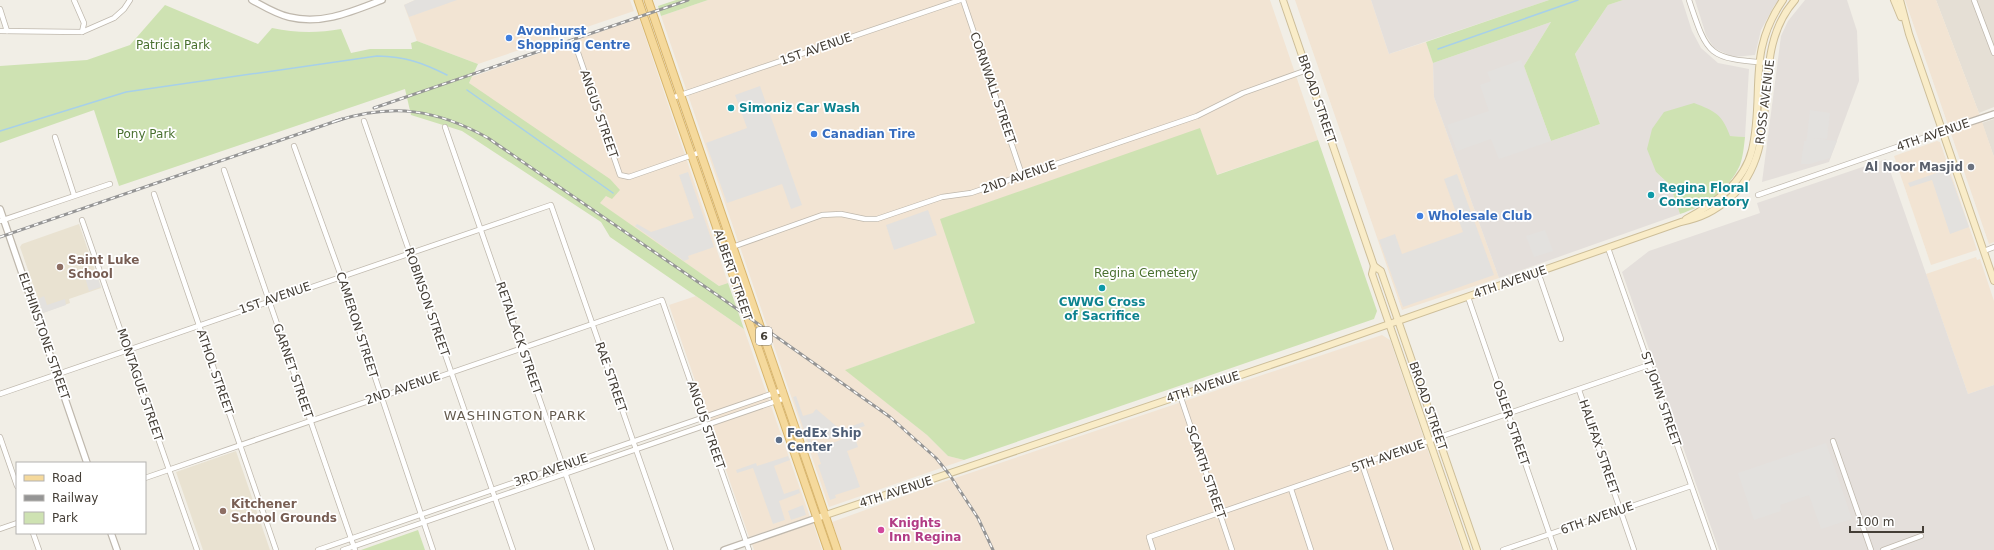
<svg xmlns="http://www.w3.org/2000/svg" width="1994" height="550" viewBox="0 0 1994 550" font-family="'DejaVu Sans',sans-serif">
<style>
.residential{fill:#e5dfd5}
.commercial{fill:#f2e4d3}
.industrial{fill:#e4dfdb}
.education{fill:#e9e2d1}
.green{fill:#cee2b2}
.parking{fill:#e3e1de}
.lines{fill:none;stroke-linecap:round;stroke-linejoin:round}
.stream{stroke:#a7d0e9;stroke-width:1.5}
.minor-casing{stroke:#bfb8ad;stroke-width:6}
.tertiary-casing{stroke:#bfb8ad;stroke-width:8}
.secondary-casing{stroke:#cdbe99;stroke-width:8}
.primary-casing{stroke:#d8b56d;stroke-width:9}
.minor{stroke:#fff;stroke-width:4.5}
.tertiary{stroke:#fff;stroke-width:5.5}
.secondary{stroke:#f9ecc8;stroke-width:6}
.primary{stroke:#f5d99c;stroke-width:7}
.rail-casing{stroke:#959595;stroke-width:3}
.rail{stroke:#fff;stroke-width:1.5;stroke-dasharray:4.5;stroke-linecap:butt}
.shop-dot{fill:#3f7fe0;stroke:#fff;stroke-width:1.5}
.culture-dot{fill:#0f9aa8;stroke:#fff;stroke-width:1.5}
.worship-dot{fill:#6b7280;stroke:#fff;stroke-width:1.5}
.education-dot{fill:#8d6e63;stroke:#fff;stroke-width:1.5}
.service-dot{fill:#5c6f8a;stroke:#fff;stroke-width:1.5}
.hotel-dot{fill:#d1479c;stroke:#fff;stroke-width:1.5}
.labels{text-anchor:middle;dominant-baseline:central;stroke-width:3.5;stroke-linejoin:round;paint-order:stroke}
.shield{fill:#fff;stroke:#7c7872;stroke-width:1}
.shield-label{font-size:11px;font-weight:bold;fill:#443e36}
.shop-label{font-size:12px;font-weight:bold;fill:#366cbe;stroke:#fff;text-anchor:start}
.park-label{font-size:12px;fill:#49702f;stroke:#fff}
.street-label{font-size:12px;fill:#443e36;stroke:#fff}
.culture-label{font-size:12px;font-weight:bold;fill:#0d838f;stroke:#fff;text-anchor:start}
.worship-label{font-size:12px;font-weight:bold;fill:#5b616d;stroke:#fff;text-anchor:end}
.education-label{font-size:12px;font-weight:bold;fill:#785e54;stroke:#fff;text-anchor:start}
.service-label{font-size:12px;font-weight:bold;fill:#4e5e75;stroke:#fff;text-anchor:start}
.hotel-label{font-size:12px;font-weight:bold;fill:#b23c85;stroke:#fff;text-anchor:start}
.neighbourhood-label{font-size:13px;letter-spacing:1px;fill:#655b4e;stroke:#fff}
</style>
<rect width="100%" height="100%" fill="#f1eee6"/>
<g class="residential">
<path d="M1936 0H1994V107L1979 113Z"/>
<path d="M1994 119V157L1982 123Z"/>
</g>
<g class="commercial">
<path d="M415 0H630L634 11 478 64 417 41 404 5Z"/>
<path d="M708 0H1270L1318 140 1216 175 1200 129 941 219 975 323 846 370 927 435 948 456 964 460 829 507 661 16Z"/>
<path d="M1295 0H1371L1389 54 1426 42 1433 63 1434 97 1499 278 1402 310Z"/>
<path d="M1905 0H1936L1979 113 1994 157V242L1989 244Z"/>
<path d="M639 18 728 283 719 286 599 203 606 196 469 83 472 77Z"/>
<path d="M1937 141 1940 142 1977 250 1931 265 1894 156Z"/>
<path d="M1976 257 1977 260 1980 259 1994 301V385L1968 394 1926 274Z"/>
<path d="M696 296 744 329 810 517 749 537 669 305Z"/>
<path d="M1382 335 1390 340 1462 550H842L832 522 943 482Z"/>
<path d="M813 523 822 550H754L752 544Z"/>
</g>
<g class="industrial">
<path d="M1371 0H1549L1389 54Z"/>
<path d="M1623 0H1682L1692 31 1701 48 1718 63 1749 69 1745 137 1730 136 1656 172 1670 185 1680 214 1499 278 1434 97 1433 63 1551 22 1524 66 1551 141 1600 124 1575 54 1608 5Z"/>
<path d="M1695 0H1779L1774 6 1761 30 1755 55 1733 57 1714 48 1706 35Z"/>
<path d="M1805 0H1847L1857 31 1859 81 1829 162 1762 182 1781 36 1788 21Z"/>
<path d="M1886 159 1968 394 1994 385V550H1719L1622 272 1649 251 1760 213 1757 203Z"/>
</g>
<g class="education">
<path d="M79 224 101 288 69 299 70 303 43 313 20 247 22 244Z"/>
<path d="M236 451 270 550H203L176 472Z"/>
</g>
<g class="green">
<path d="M676 0H708L661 16 658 6Z"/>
<path d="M1549 0H1623L1608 5 1575 54 1600 124 1551 141 1524 66 1551 22 1433 63 1426 42Z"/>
<path d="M165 5 258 44 272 28C296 33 318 33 341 29L351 53 370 49H412L411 43 417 41 478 64 469 83 610 179 620 190 612 199 606 196 600 203 719 286 728 283 744 329 610 237 601 222 462 131 411 115 405 89 119 186 94 110 0 143V66L87 60 130 45Z"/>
<path d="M1694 103C1715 111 1722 114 1730 136L1745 137C1744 146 1743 157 1740 165 1729 190 1705 206 1680 214L1670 185 1656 172 1647 149 1652 129 1664 112Z"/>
<path d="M1200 128 1217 175 1318 140 1377 311 1374 319 964 460 948 456 927 435 845 370 975 323 940 219Z"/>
<path d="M418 530 425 550H361Z"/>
</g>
<g class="parking">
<path d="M415 0H457L409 17 404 5Z"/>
<path d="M1521 60 1551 141 1499 159 1491 139 1457 151 1447 125 1489 111 1480 85 1491 81 1487 72Z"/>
<path d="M760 86 802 205 791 209 782 184 727 203 706 143 747 128 735 95Z"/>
<path d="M1810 110 1830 113 1827 139 1811 138 1837 141 1830 158 1810 164H1801L1804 141H1806L1807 137Z"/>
<path d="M1948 169 1969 227 1950 234 1932 180 1910 187 1908 183Z"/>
<path d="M688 172 714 247 688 256 689 259 684 261 635 226 637 224 651 232 694 218 679 175Z"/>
<path d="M1457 174 1494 275 1403 307 1379 240 1395 234 1402 254 1463 232 1444 179Z"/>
<path d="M928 210 937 235 894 250 886 225Z"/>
<path d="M1545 230 1553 251 1534 257 1526 236Z"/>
<path d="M95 270 101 287 89 291 84 274Z"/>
<path d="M44 296 47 305 65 299 66 305 43 313 38 299Z"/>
<path d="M796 396 803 416 813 413 816 409 841 430 863 422 865 426 833 436 829 440 813 428 808 430 813 447 810 448 793 397Z"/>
<path d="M854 435 858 447 847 451 860 487 835 495 836 498 830 500 818 465 821 464 816 449Z"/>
<path d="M1826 443 1852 519 1821 529 1809 495 1780 505 1781 511 1754 520 1738 473Z"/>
<path d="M788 456 790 460 774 466 784 494 799 489 800 493 779 501 785 520 773 524 753 468 737 473 736 470 756 463 757 466Z"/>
<path d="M803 505 806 515 791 520 788 511Z"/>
</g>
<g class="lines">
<g class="stream">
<path d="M1438 49 1578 0"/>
<path d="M467 90 613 193"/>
<path d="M0 131 126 92 377 56C406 57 421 62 447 75"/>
</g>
<defs>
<g id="minor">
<path d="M74 0 84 23 82 32"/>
<path d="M963 0 1022 175"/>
<path d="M1689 0C1708 57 1708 58 1769 63"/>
<path d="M1974 0 1994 53"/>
<path d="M0 9 7 31"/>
<path d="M0 31 82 32 114 18 124 9 130 0"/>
<path d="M575 44 620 175 629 177 701 152"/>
<path d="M672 98 960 0"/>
<path d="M364 121 513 550"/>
<path d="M445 127 592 550"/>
<path d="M55 137 74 195"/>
<path d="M294 146 341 276 433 550"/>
<path d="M224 170 355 550"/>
<path d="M154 194 276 550"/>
<path d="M1758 195 1943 131"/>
<path d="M82 220 197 550"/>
<path d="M0 221 110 184"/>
<path d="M1608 248 1714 550"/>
<path d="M724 250 822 215 841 214 865 219H877L942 197 971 193 1197 116 1243 93 1307 70"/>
<path d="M1984 251 1994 247"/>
<path d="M1538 272 1561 339"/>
<path d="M1468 297 1555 550"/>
<path d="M1579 390 1634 550"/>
<path d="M0 394 551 205 671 550"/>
<path d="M1180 395 1232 550"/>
<path d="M0 437 17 486"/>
<path d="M1833 441 1871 550"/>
<path d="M1362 464 1391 550"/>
<path d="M145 478 662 300 749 550"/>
<path d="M1291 489 1311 550"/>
<path d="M0 529 17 523"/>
<path d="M33 533 39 550"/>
<path d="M318 550 783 390"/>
<path d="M343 550 785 398"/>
<path d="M1153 550 1149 537 1649 365"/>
<path d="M1503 550 1691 486"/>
<path d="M1883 550 1921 536"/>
</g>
<g id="tertiary">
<path d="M252 0C263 6 276 14 289 17 322 25 351 12 382 0"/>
<path d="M1943 131 1994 114"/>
<path d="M0 209 87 463"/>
<path d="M111 533 117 550"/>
<path d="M724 550 817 518"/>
</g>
<g id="secondary">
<path d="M1283 0 1374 266 1372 274 1467 550"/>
<path d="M1894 0 1901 17"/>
<path d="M1900 0 1909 34 1994 281"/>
<path d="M1686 219C1714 204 1744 183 1752 150 1765 94 1746 53 1783 0"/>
<path d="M1374 266 1381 271 1477 550"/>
<path d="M817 518 1315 350 1681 222C1701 218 1715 211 1730 198 1788 146 1745 56 1795 0"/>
</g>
<g id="primary">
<path d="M638 0 828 550"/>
<path d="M648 0 837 550"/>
</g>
</defs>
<use href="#minor" class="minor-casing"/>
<use href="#tertiary" class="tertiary-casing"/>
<use href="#secondary" class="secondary-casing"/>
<use href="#primary" class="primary-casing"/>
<use href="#minor" class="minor"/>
<use href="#tertiary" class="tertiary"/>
<use href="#secondary" class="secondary"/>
<use href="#primary" class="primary"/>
<defs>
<g id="rail">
<path d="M374 108 688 0"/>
<path d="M336 121C393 103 436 109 488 138L720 297 890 417 936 458 949 474 978 518 993 550"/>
<path d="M0 237 342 119"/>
</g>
</defs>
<use href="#rail" class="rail-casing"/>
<use href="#rail" class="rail"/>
</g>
<g class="shop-dot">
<circle cx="509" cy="38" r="4"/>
<circle cx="814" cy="134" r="4"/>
<circle cx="1420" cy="216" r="4"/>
</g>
<g class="culture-dot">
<circle cx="731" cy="108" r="4"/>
<circle cx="1651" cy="195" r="4"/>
<circle cx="1102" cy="288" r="4"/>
</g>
<circle class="worship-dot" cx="1971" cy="167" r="4"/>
<g class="education-dot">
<circle cx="60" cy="267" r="4"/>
<circle cx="223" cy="511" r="4"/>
</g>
<circle class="service-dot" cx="779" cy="440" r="4"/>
<circle class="hotel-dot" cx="881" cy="530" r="4"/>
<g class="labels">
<rect class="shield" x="756" y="327" width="16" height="18" rx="3"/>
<g class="shield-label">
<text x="764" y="336">6</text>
</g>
<g class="shop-label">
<text x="517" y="31">Avonhurst<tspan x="517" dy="14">Shopping Centre</tspan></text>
<text x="822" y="134">Canadian Tire</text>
<text x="1428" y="216">Wholesale Club</text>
</g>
<g class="park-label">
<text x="173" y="45">Patricia Park</text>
<text x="146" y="134">Pony Park</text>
<text x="1146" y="273">Regina Cemetery</text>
</g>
<g class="street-label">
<text transform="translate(816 49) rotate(-19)">1ST AVENUE</text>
<text transform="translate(993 88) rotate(71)">CORNWALL STREET</text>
<text transform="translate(1317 99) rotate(71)">BROAD STREET</text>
<text transform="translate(1765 102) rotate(-83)">ROSS AVENUE</text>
<text transform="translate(599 114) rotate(71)">ANGUS STREET</text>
<text transform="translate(1933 135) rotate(-19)">4TH AVENUE</text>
<text transform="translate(1019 177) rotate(-19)">2ND AVENUE</text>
<text transform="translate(733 275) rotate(71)">ALBERT STREET</text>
<text transform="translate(1510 282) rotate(-19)">4TH AVENUE</text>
<text transform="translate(275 298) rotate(-19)">1ST AVENUE</text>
<text transform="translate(427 302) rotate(71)">ROBINSON STREET</text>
<text transform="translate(357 325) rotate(72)">CAMERON STREET</text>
<text transform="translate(44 336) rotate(71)">ELPHINSTONE STREET</text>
<text transform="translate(519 338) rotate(71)">RETALLACK STREET</text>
<text transform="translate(293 371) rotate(71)">GARNET STREET</text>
<text transform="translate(215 372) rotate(71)">ATHOL STREET</text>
<text transform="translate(611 377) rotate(71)">RAE STREET</text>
<text transform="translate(140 385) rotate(71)">MONTAGUE STREET</text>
<text transform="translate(1203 387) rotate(-18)">4TH AVENUE</text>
<text transform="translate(403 388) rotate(-19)">2ND AVENUE</text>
<text transform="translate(1661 399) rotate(71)">ST JOHN STREET</text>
<text transform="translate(1428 406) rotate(71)">BROAD STREET</text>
<text transform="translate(1511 423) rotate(71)">OSLER STREET</text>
<text transform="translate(706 425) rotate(71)">ANGUS STREET</text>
<text transform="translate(1599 447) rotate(71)">HALIFAX STREET</text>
<text transform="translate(1388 456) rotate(-19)">5TH AVENUE</text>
<text transform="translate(551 470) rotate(-19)">3RD AVENUE</text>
<text transform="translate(1206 472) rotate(71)">SCARTH STREET</text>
<text transform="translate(896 492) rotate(-18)">4TH AVENUE</text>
<text transform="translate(1597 518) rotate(-19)">6TH AVENUE</text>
</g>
<g class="culture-label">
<text x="739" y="108">Simoniz Car Wash</text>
<text x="1659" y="188">Regina Floral<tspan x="1659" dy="14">Conservatory</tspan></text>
<text x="1102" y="302" text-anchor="middle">CWWG Cross<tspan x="1102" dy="14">of Sacrifice</tspan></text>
</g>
<g class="worship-label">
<text x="1963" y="167">Al Noor Masjid</text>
</g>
<g class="education-label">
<text x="68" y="260">Saint Luke<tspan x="68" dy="14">School</tspan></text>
<text x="231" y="504">Kitchener<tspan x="231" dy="14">School Grounds</tspan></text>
</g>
<g class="service-label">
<text x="787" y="433">FedEx Ship<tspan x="787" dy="14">Center</tspan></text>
</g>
<g class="hotel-label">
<text x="889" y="523">Knights<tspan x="889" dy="14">Inn Regina</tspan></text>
</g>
<g class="neighbourhood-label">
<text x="515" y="415">WASHINGTON PARK</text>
</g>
</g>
<rect x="16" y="462" width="130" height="72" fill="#ffffff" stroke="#b4b2af"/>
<rect x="24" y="475" width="20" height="6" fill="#f5d99c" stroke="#b4b2af"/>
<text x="52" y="482" font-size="12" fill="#443e36">Road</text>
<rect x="24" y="495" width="20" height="6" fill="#959595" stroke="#b4b2af"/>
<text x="52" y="502" font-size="12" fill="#443e36">Railway</text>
<rect x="24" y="512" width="20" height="12" fill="#cee2b2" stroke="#b4b2af"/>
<text x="52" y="522" font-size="12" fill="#443e36">Park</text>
<path d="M1850 526v6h73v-6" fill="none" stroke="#443e36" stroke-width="2"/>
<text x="1856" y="526" font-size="12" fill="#443e36" stroke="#ffffff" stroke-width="3" paint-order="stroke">100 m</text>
</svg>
